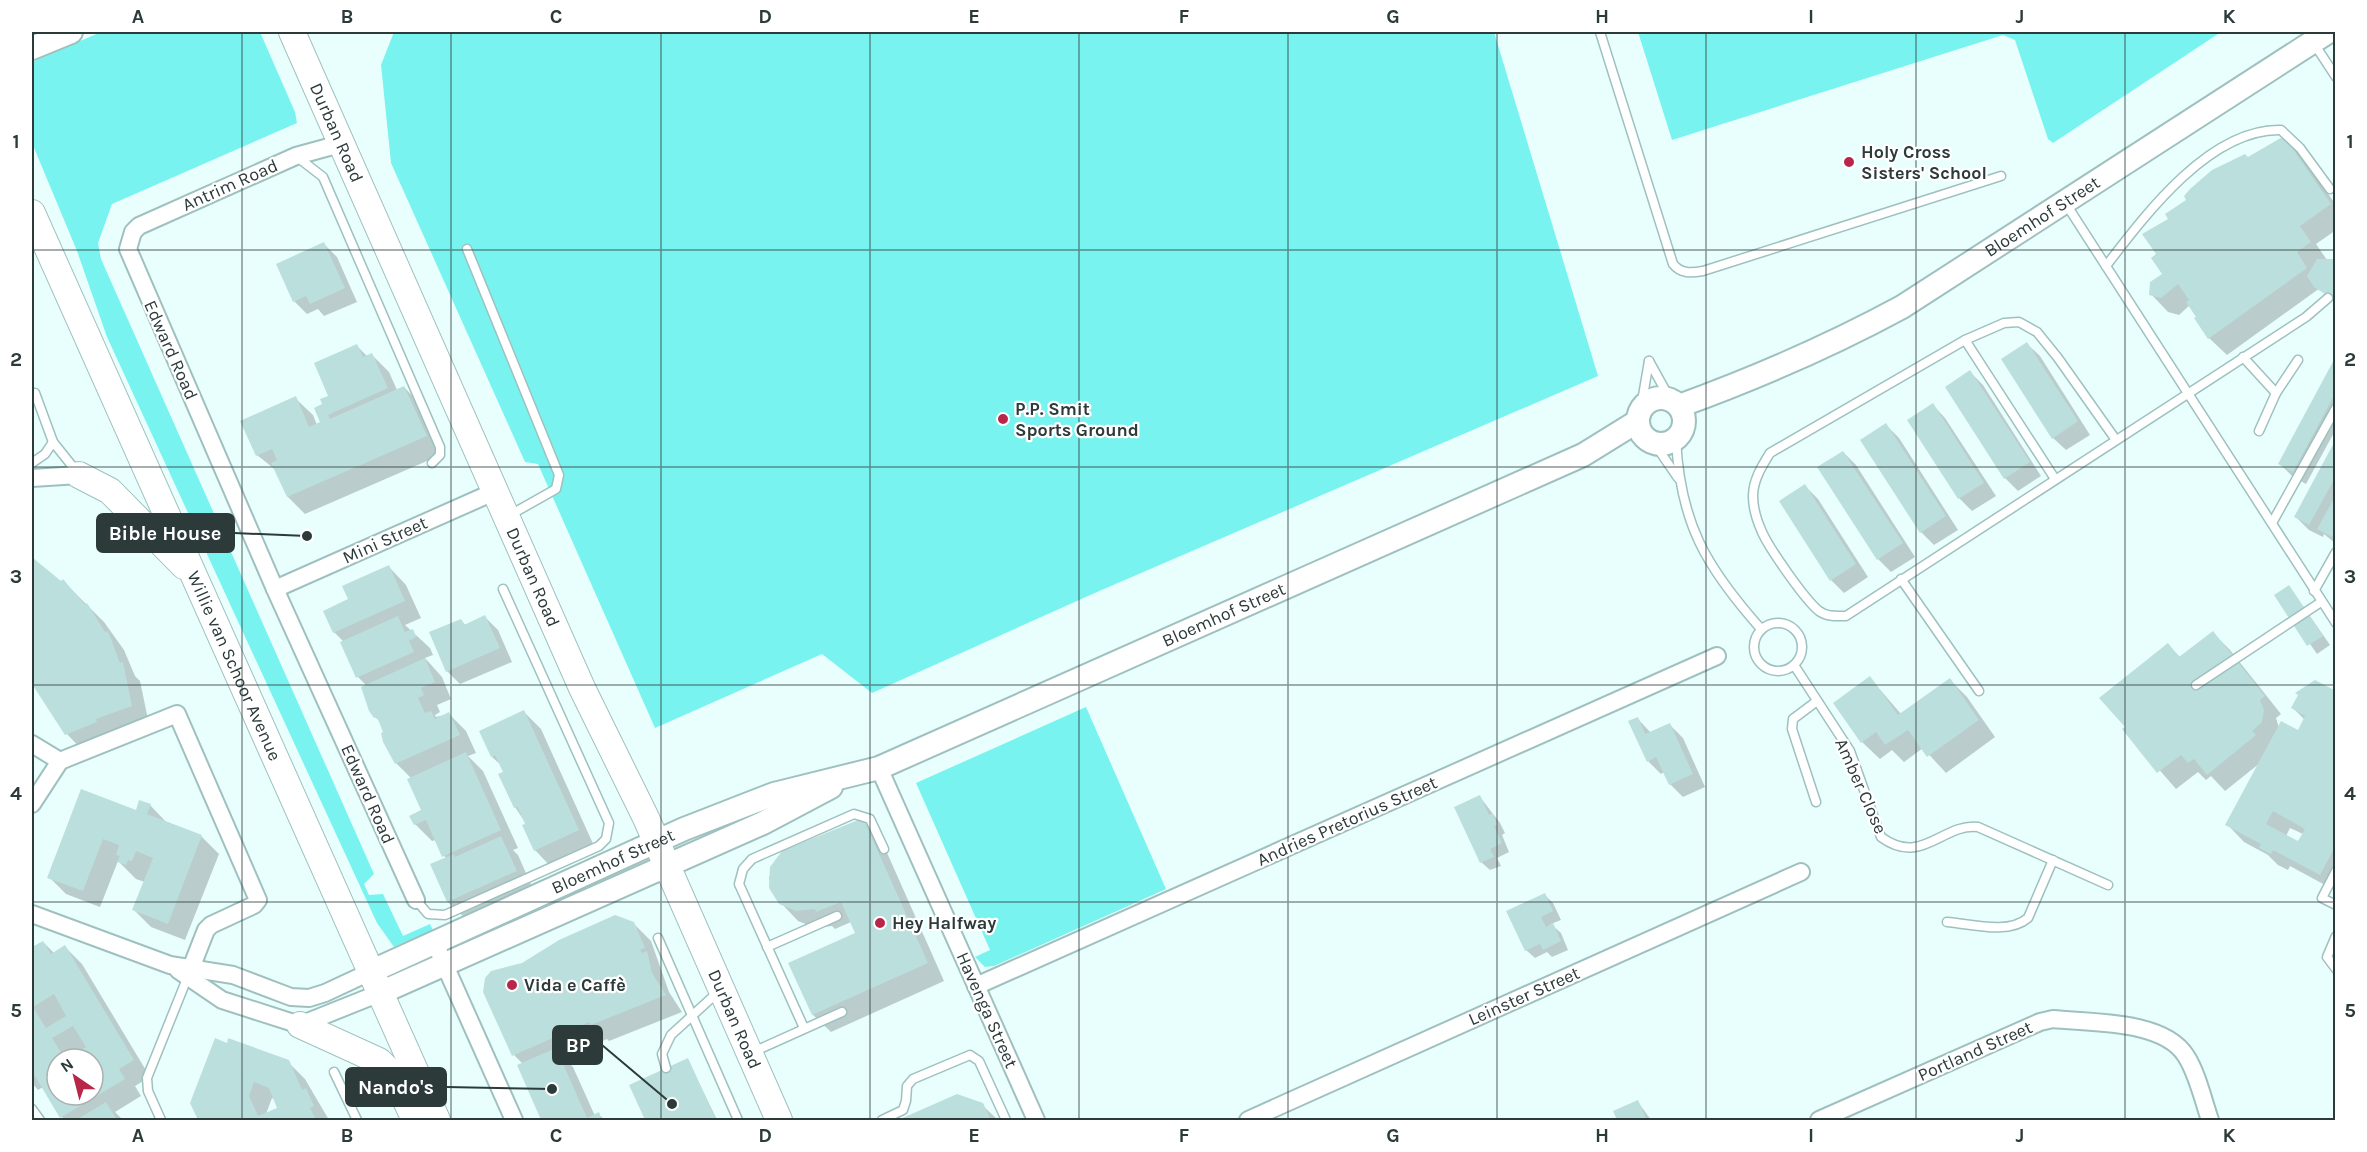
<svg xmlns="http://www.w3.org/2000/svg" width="2367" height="1152" viewBox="0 0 2367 1152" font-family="Karla,sans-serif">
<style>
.green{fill:#79f3f0}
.shadow{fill:#0003;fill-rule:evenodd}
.building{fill:#bbdfdd;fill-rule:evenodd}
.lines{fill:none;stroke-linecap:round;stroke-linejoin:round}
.lane-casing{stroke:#9ec1bf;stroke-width:11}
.street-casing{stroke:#9ec1bf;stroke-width:20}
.secondary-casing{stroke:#9ec1bf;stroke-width:26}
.primary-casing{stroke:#9ec1bf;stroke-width:28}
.lane{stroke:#fff;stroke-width:8}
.street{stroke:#fff;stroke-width:16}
.secondary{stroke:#fff;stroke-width:22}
.primary{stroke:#fff;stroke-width:26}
.grid{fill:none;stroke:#2c3a3a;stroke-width:1.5;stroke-opacity:0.55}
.poi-dot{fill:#b8274a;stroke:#fff;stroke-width:2}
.labels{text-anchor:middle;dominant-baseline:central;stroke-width:4.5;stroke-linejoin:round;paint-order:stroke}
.street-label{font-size:18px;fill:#2c3a3a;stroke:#fff}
.poi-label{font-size:18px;font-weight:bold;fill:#2c3a3a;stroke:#fff;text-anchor:start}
.leader{fill:none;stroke:#2c3a3a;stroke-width:2}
.callout-dot{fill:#2c3a3a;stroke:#fff;stroke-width:2}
.callout{fill:#2c3a3a;stroke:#2c3a3a;stroke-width:2}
.callout-label{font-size:20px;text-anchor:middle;font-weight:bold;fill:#fff}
.neatline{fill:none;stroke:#2c3a3a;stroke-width:2}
.grid-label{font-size:20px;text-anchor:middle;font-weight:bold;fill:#2c3a3a}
</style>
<rect width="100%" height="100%" fill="#e9fffe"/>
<g class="green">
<path d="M101 32H260L295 112 297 123 112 204 98 243 101 259 374 874 364 884 369 895 383 894 403 936 430 924 433 930 394 947 377 923 107 337 77 251 32 143V62Z"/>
<path d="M394 32H1494L1598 376 1097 592 872 693 822 654 655 728 538 464 525 462 391 163 381 65Z"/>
<path d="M1638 32H2221L2053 143 2048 139 2015 40 2003 35 1672 140Z"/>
<path d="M1086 707 1166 889 994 966 985 967 975 957 990 950 916 783Z"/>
</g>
<g class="shadow">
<path d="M2284 138 2301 155 2336 205V230L2316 244 2327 260 2336 261V304L2320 288 2227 355 2209 338 2190 305 2179 315 2168 312 2151 294 2164 274 2158 254 2170 219 2248 159Z"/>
<path d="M324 244 337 257 357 302 324 316 318 309 307 314 294 301Z"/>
<path d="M2027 344 2040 356 2090 435 2066 450 2053 438Z"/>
<path d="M357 346 368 357 372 355 389 372 397 390 404 387 421 405 443 454 305 514 288 497 277 471 257 455 295 398 313 415 317 425 322 422 324 405Z"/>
<path d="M2336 359V429L2306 484 2293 477 2280 464Z"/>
<path d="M1970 372 1983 385 2041 476 2018 491 2005 478Z"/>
<path d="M1933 405 1945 418 1996 496 1972 511 1959 498 1909 420Z"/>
<path d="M1886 425 1899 438 1958 530 1934 545 1921 532Z"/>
<path d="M2336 443V544L2324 534 2323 537 2309 530 2296 517Z"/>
<path d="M1843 452 1856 465 1915 557 1891 572 1878 559Z"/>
<path d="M1805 486 1818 499 1868 577 1844 593 1831 580Z"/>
<path d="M32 559 61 583 63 581 104 622 124 650 135 676 140 681 149 724 84 752 67 734 32 681Z"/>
<path d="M389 567 406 585 421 618 405 625 430 648 433 655 425 658 442 677 451 699 437 705 440 712 435 715 436 717 449 714 466 731 476 753 468 756 483 771 518 848 513 850 518 855 533 889 466 919 448 902 432 865 446 859 436 840 432 841 415 824 423 811 411 778 396 763 381 722 375 717 367 686 358 677 344 642 334 632 350 600Z"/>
<path d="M2289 586 2330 645 2317 654 2276 595Z"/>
<path d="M485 617 498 630 512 662 460 684 447 671 461 620 466 626Z"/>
<path d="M2213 633 2230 650 2281 714 2276 718 2279 728 2298 732 2305 720 2293 708 2336 693V891L2290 866 2288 870 2278 865 2268 855 2244 842 2227 824 2260 763 2225 791 2211 776 2206 780 2198 772 2176 789 2124 729 2168 645 2181 658ZM2290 828 2303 834 2299 843 2286 836Z"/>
<path d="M1870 678 1901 714 1950 680 1967 697 1995 737 1946 773 1923 748 1904 762 1892 750 1880 759 1862 742Z"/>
<path d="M524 712 541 729 595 848 552 868 535 850 524 826 527 825 515 807 502 766 492 757Z"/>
<path d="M1637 718 1651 733 1670 725 1683 738 1705 787 1683 797 1670 784 1664 772 1661 774 1648 761Z"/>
<path d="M1480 797 1500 823 1505 833 1502 835 1509 852 1497 858 1501 866 1490 870 1481 862Z"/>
<path d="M150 805 167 823 201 836 219 854 185 940 151 927 134 910 145 882 136 879 118 861 100 907 66 894 49 877 137 812Z"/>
<path d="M862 820 880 837 944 981 831 1032 813 1015 790 964 857 934 851 922 835 929 832 926 815 928 798 921 781 903 771 887 769 878 776 859 792 848Z"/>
<path d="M1544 894 1553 903 1561 920 1551 924 1561 933 1568 950 1552 957 1547 952 1535 958 1526 950Z"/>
<path d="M633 923 651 941 669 992 682 1012 609 1041 607 1039 564 1058 573 1067 595 1116 598 1114 605 1120H543L519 1066 523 1064 514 1055 523 965Z"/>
<path d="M43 942 54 953 65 947 82 964 150 1077 135 1086 141 1096 115 1112 123 1120H64L43 1087 38 1090 32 1083V949ZM57 1059H93V1095H57Z"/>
<path d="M688 1060 717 1120H646L631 1086Z"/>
<path d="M288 1062 305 1079 329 1120H200L192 1102ZM272 1098 276 1100 279 1108 266 1114Z"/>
<path d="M957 1096 982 1105 998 1120H901Z"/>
<path d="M1638 1102 1651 1120H1619L1615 1112Z"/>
</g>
<g class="building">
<path d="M2284 136 2331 204 2300 226 2311 242 2297 252 2307 268 2208 339 2194 318 2196 317 2186 302 2189 300 2178 284 2161 298 2149 295 2150 282 2162 274 2151 258 2156 254 2142 234 2168 219 2165 214 2186 200 2184 196 2190 189 2212 170 2245 154 2248 157Z"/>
<path d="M324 242 345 288 310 304 306 296 293 302 276 264Z"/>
<path d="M2317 259H2336V301L2314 287 2307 276Z"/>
<path d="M2027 342 2078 421 2052 439 2001 359Z"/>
<path d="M357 344 363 357 372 353 388 388 328 415 330 419 404 386 427 436 287 497 271 463 277 460 272 449 256 456 240 421 296 396 309 427 320 422 314 408 322 404 320 399 328 396 314 363Z"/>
<path d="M2336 356V392L2293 472 2278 464Z"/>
<path d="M1970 370 2030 462 2004 479 1945 387Z"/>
<path d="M1933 403 1984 483 1958 499 1907 420Z"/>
<path d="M1886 423 1946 516 1920 533 1860 440Z"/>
<path d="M2336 439V476L2309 525 2294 517Z"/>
<path d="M1843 451 1903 543 1877 560 1817 467Z"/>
<path d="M1805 484 1856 564 1830 581 1779 501Z"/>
<path d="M2336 495V530L2332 537 2317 529Z"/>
<path d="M33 558 61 581 63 579 85 605 87 603 105 632 108 631 120 663 123 662 132 706 96 719 97 722 65 735 32 684Z"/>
<path d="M389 565 405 601 333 633 323 611 348 599 342 586Z"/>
<path d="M2289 585 2323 636 2307 646 2274 595Z"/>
<path d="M485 615 500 648 446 672 429 632 461 619 464 625Z"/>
<path d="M398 616 405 632 413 629 416 637 409 641 414 652 356 678 340 642Z"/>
<path d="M2213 631 2265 696 2260 700 2264 710 2262 722 2252 731 2256 735 2207 775 2194 759 2188 763 2181 755 2157 773 2122 729 2125 727 2099 698 2168 643 2179 657Z"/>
<path d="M425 658 435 682 421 688 424 695 418 698 425 713 431 711 435 719 449 712 460 735 395 764 383 742 381 733 383 732 377 717 374 718 369 711 361 687Z"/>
<path d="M1870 676 1898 715 1950 678 1979 720 1927 757 1908 730 1885 745 1876 732 1861 743 1833 703Z"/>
<path d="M2315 680 2336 691V845L2320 875 2273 850 2271 854 2259 848 2261 844 2225 825 2281 721 2298 730 2305 716 2291 708 2298 695 2295 693ZM2273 811 2305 829 2298 841 2266 824Z"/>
<path d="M524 710 579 830 534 851 522 825 525 824 517 806 514 808 498 774 503 772 495 755 491 757 479 731Z"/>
<path d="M1638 717 1645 734 1670 723 1693 774 1669 785 1656 757 1647 762 1628 721Z"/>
<path d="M466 752 501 830 442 857 426 820 414 825 409 816 421 810 407 779Z"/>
<path d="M81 789 136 810 139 800 151 804 147 814 202 835 168 924 132 910 153 858 136 851 132 861 128 860 126 865 117 862 120 856 116 855 119 845 103 839 83 891 47 878Z"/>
<path d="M1480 795 1489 815 1492 813 1498 825 1494 826 1502 843 1490 849 1494 857 1480 863 1454 807Z"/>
<path d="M863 818 928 963 812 1015 788 963 855 933 841 902 816 912 815 909 796 911 779 904 769 888 770 867 782 851Z"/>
<path d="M501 836 517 871 447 902 430 864 454 854 455 857Z"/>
<path d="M1545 893 1553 911 1541 917 1546 927 1553 923 1561 941 1543 950 1540 944 1525 951 1506 911Z"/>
<path d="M615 915 634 922 645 948 640 950 642 953 647 951 652 973 666 995 591 1025 589 1022 512 1056 483 992 485 978 491 971 522 963 559 940Z"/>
<path d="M43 941 51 954 65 945 134 1060 119 1069 125 1079 60 1118 32 1071V947ZM54 994 66 1016 46 1028 33 1007ZM73 1026 86 1047 65 1059H93V1095H57V1059H65L52 1038Z"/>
<path d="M215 1038 227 1043 228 1038 289 1060 302 1090 306 1088 314 1106 310 1108 316 1120H198L190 1103ZM254 1082 269 1088 277 1108 258 1116 249 1096Z"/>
<path d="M556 1048 587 1118 599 1112 602 1120H541L517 1065Z"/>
<path d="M688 1058 716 1120H645L629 1085Z"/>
<path d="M957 1094 983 1103 991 1120H898Z"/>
<path d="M1638 1100 1647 1120H1617L1613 1111Z"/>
<path d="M106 1102 117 1120H76Z"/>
</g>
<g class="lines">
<defs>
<g id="lane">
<path d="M1600 32 1673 264C1681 274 1691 273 1703 271L2001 176"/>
<path d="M2313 42 2336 77"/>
<path d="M296 156 323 177 440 447V455L432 463"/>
<path d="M2066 204 2336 623"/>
<path d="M467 249 559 475 556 489 510 515"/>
<path d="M2106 266C2145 215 2210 128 2281 130L2300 148 2330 189"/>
<path d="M1965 340 2055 479"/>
<path d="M2243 357 2276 393 2259 431"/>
<path d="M1649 361 1670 399"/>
<path d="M2276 393 2298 360"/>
<path d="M1640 413 1649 361"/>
<path d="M1676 439C1680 523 1706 567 1761 629"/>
<path d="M2116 440 2058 358 2037 332 2019 322 2004 323 1965 340 1770 453C1762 466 1753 480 1753 496 1753 507 1757 521 1762 532 1769 548 1805 600 1819 611 1827 617 1836 616 1846 616L2306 317 2328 298"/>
<path d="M53 442 77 472"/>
<path d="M1654 443 1678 478"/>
<path d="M32 463 45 454 53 442 35 393"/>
<path d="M2272 523 2336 408"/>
<path d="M1901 579 1979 691"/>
<path d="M2314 591 2336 552"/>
<circle cx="1778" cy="647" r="24"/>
<path d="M1794 665 1850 751 1881 837C1922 867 1942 823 1978 827L2108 885"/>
<path d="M2196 685 2321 602"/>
<path d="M1816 802 1792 729 1793 719 1817 701"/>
<path d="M2336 871 2322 898 2336 905"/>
<path d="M416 900 428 914 445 915 599 846 606 839 609 823 503 589"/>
<path d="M1947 922C1972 924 2008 935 2028 918L2053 860"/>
<path d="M2336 936 2327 957 2336 969"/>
<path d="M658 938 738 1120"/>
<path d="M767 947 837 916"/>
<path d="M804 1028 739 884 743 869 752 859 854 814 870 819 884 849"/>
<path d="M753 1052 842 1012"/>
<path d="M666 1068 662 1054 671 1035 718 992"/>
<path d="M334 1072 357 1120"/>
<path d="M32 1109 40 1120"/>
<path d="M161 1120 148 1091 147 1078 188 976"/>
<path d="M882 1120 903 1110 906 1101 907 1086 913 1079 970 1055 979 1061 1006 1120"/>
</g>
<g id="street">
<path d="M340 144 296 156 139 226 133 232 128 249 275 589 416 900"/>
<path d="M32 478 79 475"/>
<path d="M275 589 496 491"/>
<path d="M32 744 60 761 32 804"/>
<path d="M60 761 177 714 258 900 254 905 211 925 206 930 188 976"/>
<path d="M879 768 1036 1120"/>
<path d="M32 914 170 965 233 975 291 997 309 998 325 993 370 972"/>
<path d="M435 943 514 1120"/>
<path d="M178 970 222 1000 300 1025 380 993"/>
<path d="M976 986 1717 656"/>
<path d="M1248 1120 1801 872"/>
<path d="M1819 1120 2040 1022 2053 1019C2092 1023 2164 1020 2186 1056 2198 1075 2203 1100 2210 1120"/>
</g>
<g id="secondary">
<path d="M32 48 71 32"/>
<circle cx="1661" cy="421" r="23"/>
<path id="s1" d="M1679 406C1756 378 1830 346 1902 307L2328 32"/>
<path id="s2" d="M370 972 684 829 774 794 879 768 1583 455 1638 421"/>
<path d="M380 993 763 823 831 787"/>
</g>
<g id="primary">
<path id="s3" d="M292 32 582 688 646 818 779 1120"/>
<path id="s4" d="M32 213 437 1120"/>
<path d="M79 475 110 491 184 566"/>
<path d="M300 1025 379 1061 395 1077 415 1120"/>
</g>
</defs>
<use href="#lane" class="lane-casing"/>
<use href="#street" class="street-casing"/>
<use href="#secondary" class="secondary-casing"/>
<use href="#primary" class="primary-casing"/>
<use href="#lane" class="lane"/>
<use href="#street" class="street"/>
<use href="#secondary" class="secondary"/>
<use href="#primary" class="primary"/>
</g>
<path class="grid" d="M242 32V1120M451 32V1120M661 32V1120M870 32V1120M1079 32V1120M1288 32V1120M1497 32V1120M1706 32V1120M1916 32V1120M2125 32V1120M32 250H2336M32 467H2336M32 685H2336M32 902H2336"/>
<g class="poi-dot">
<circle cx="1849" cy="162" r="6"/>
<circle cx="1003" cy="419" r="6"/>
<circle cx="880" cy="923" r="6"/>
<circle cx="512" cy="985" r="6"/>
</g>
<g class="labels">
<g class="street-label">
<text stroke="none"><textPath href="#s3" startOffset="110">Durban Road</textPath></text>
<text transform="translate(230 185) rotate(-24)">Antrim Road</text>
<text stroke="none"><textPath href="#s1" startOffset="411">Bloemhof Street</textPath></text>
<text transform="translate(171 350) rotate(66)">Edward Road</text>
<text transform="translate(385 540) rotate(-24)">Mini Street</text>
<text stroke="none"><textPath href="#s3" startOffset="596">Durban Road</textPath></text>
<text stroke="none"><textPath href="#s2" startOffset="927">Bloemhof Street</textPath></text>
<text stroke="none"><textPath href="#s4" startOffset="496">Willie van Schoor Avenue</textPath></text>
<text transform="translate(1861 786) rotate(66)">Amber Close</text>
<text transform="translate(368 794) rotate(66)">Edward Road</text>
<text transform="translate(1347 821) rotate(-24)">Andries Pretorius Street</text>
<text stroke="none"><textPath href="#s2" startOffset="267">Bloemhof Street</textPath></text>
<text transform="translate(1524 996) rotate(-24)">Leinster Street</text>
<text transform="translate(987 1010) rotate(66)">Havenga Street</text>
<text stroke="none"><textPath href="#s3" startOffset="1082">Durban Road</textPath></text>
<text transform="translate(1975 1051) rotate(-24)">Portland Street</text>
</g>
<g class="poi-label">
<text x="1861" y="152">Holy Cross<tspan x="1861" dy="21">Sisters' School</tspan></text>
<text x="1015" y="409">P.P. Smit<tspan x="1015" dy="21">Sports Ground</tspan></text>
<text x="892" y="923">Hey Halfway</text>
<text x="524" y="985">Vida e Caffè</text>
</g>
</g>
<path class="leader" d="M307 536L234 533M672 1104L602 1045M552 1089L446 1087"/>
<g class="callout-dot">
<circle cx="307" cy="536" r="6"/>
<circle cx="672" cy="1104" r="6"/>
<circle cx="552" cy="1089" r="6"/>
</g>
<g class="callout">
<rect x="97" y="514" width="137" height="38" rx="6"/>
<rect x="553" y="1026" width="49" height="38" rx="6"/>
<rect x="346" y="1068" width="100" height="38" rx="6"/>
</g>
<g class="callout-label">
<text x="165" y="540">Bible House</text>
<text x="578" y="1052">BP</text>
<text x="396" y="1094">Nando's</text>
</g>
<rect width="2367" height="1152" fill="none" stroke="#ffffff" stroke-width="66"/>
<g transform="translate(75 1077) rotate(325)"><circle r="28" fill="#ffffff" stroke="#abb0b0" stroke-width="1.5"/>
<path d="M0-4.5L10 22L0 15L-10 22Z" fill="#b8274a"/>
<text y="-9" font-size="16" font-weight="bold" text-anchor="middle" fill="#2c3a3a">N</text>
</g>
<rect x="33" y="33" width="2301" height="1086" class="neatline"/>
<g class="grid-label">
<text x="138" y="23">A</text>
<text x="347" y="23">B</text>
<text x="556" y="23">C</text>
<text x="765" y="23">D</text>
<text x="974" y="23">E</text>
<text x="1184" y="23">F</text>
<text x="1393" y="23">G</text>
<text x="1602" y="23">H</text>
<text x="1811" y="23">I</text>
<text x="2020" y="23">J</text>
<text x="2229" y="23">K</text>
<text x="16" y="148">1</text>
<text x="2350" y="148">1</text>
<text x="16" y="366">2</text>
<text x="2350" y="366">2</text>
<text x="16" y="583">3</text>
<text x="2350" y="583">3</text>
<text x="16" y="800">4</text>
<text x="2350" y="800">4</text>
<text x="16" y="1017">5</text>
<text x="2350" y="1017">5</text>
<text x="138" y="1142">A</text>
<text x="347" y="1142">B</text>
<text x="556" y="1142">C</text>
<text x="765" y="1142">D</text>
<text x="974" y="1142">E</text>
<text x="1184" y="1142">F</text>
<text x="1393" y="1142">G</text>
<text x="1602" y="1142">H</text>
<text x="1811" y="1142">I</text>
<text x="2020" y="1142">J</text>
<text x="2229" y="1142">K</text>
</g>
</svg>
